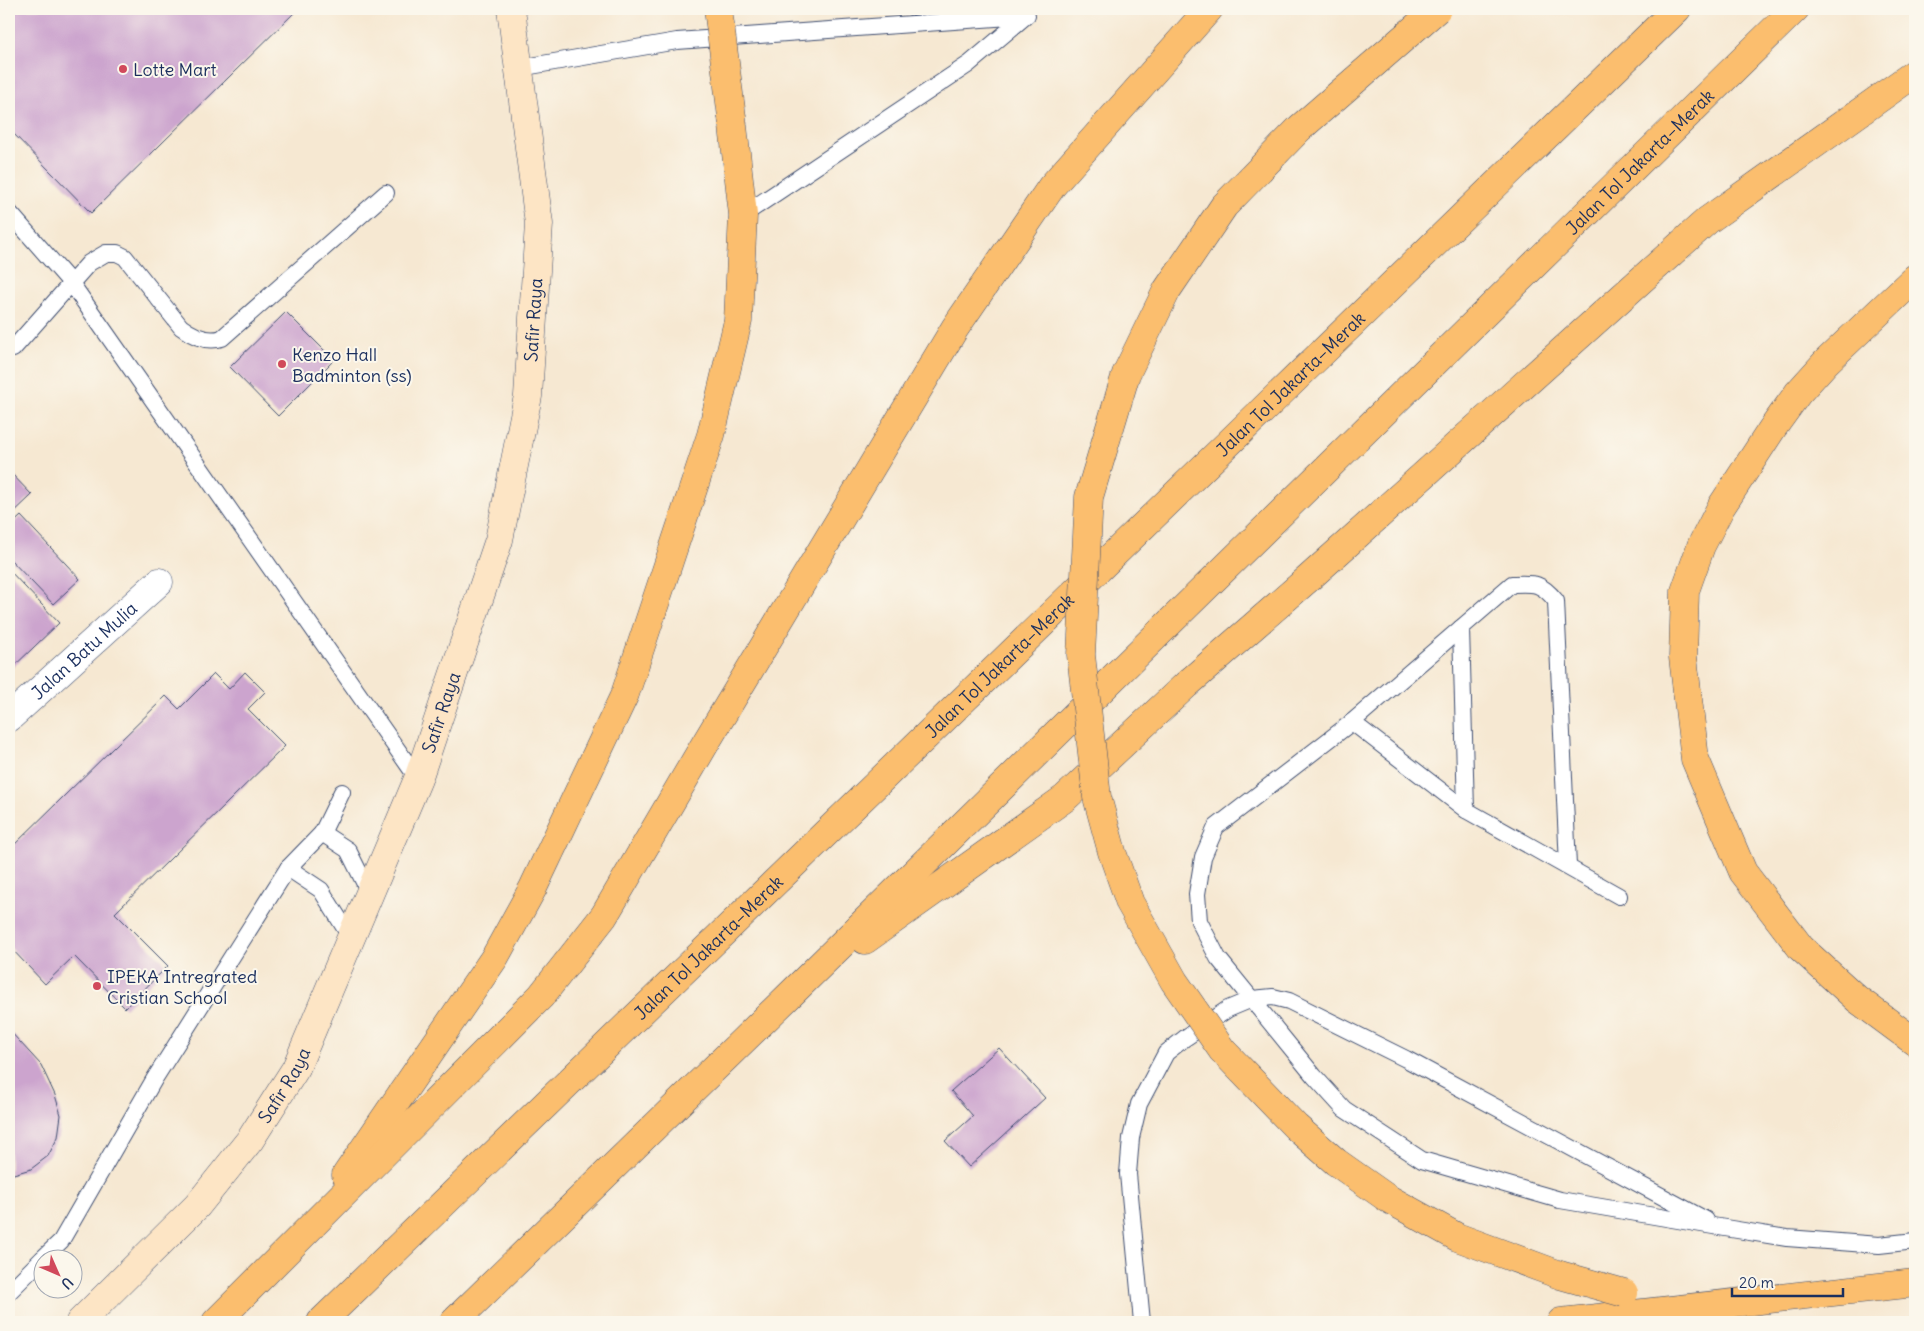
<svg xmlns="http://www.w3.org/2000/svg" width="1924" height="1331" viewBox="0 0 1924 1331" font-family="Delius,sans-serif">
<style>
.building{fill:#cca4ce}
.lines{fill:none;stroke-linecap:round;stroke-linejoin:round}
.lane-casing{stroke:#3c4b6f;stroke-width:18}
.street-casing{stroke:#3c4b6f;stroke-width:29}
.secondary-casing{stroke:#3c4b6f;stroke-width:29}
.highway-casing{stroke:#3c4b6f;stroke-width:29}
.lane{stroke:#fff;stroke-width:16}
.street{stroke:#fff;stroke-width:28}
.secondary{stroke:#fde5c5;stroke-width:28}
.highway{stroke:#fbbe6e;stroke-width:28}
.highway-bridge-casing{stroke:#3c4b6f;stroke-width:29;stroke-linecap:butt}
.highway-bridge{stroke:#fbbe6e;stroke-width:28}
.poi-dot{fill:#d1495b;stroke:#fbf7ec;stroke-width:2}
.labels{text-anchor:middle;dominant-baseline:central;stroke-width:4;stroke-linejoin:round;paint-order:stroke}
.poi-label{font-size:18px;fill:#1b2f5e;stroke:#fbf7ec;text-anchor:start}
.street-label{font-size:18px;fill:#1b2f5e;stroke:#fbf7ec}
</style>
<rect width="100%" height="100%" fill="#fbf7ec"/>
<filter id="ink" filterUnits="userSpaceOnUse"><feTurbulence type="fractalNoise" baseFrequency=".02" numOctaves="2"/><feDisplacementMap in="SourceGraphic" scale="10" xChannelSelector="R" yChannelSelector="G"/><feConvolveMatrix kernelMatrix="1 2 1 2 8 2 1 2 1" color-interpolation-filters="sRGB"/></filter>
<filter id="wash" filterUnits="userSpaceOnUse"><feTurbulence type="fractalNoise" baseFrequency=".0096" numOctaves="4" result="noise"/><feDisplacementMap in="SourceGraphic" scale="20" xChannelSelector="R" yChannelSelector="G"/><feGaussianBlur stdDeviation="1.12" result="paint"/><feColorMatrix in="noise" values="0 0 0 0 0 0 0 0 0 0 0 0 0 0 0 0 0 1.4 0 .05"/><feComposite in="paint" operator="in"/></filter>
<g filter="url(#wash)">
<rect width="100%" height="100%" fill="#f6e8d2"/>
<g id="blocks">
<g class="building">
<path d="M9 9H298L91 213 9 129Z"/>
<path d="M286 312 334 360 278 416 230 367Z"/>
<path d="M9 471 32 495 9 517Z"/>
<path d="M21 516 80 579 53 604 9 558V527Z"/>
<path d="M9 570 59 623 9 671Z"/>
<path d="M245 672 265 692 248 709 285 746 115 913 168 966 125 1008 74 956 45 984 9 946V850L166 696 179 709 214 674 229 689Z"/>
<path d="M9 1030 41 1065 55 1095 61 1115 58 1137 48 1156 31 1169 10 1175Z"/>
<path d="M999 1048 1045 1098 969 1167 945 1141 973 1116 951 1091Z"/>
</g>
</g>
</g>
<g filter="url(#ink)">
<use href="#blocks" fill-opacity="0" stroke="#3c4b6f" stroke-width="1"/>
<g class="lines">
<defs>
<g id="lane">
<path d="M519 68 677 41 1025 16"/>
<path d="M9 212 71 283 418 779"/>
<path d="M743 215 969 64 1027 15"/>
<path d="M9 344 13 349 89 263 106 253H117L125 257 181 327C193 336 207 343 222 338L386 193"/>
<path d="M1461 628 1466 810"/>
<path d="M1352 722 1466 810 1619 896"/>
<path d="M322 833 348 850 370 894"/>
<path d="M1568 866 1556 601C1541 582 1534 583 1512 584L1352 722 1216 827 1203 857 1197 894 1199 921 1218 958 1314 1076 1344 1109 1422 1160 1560 1200 1719 1227 1787 1238 1879 1245 1915 1241"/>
<path d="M288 868 321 890 351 938"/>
<path d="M43 1258 61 1241 155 1078 288 868 322 833 342 792"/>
<path d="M9 1292 42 1259"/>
<path d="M1142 1322 1128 1174 1131 1138 1139 1104 1166 1053 1185 1038 1228 1009 1252 999 1273 997 1289 1001 1406 1059 1706 1220"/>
</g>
<g id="street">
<path id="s1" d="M9 718 159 582"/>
</g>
<g id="secondary">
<path id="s2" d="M80 1322 197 1206 250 1140 296 1068 418 779 499 540 528 396 539 224 511 9"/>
</g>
<g id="highway">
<path d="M1915 278 1826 362 1798 393 1772 429 1721 507 1701 546 1685 591 1683 657 1695 759 1743 872 1801 948 1857 999 1915 1042"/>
<path d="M865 940 1065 798 1186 685 1309 578 1708 220 1915 73"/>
<path d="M346 1175 495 957 533 888 625 694 711 435 738 321 743 215 732 117"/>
<path d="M216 1322 541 996 604 916 705 744 955 328 1052 186 1209 9"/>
<path id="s3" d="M321 1322 1677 9"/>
<path id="s4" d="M454 1322 796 989 1795 9"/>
<path d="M1561 1322 1915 1283"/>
</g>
</defs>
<use href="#lane" class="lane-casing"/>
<use href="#street" class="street-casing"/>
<use href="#secondary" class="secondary-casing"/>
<use href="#highway" class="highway-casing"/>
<use href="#lane" class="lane"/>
<use href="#street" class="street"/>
<use href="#secondary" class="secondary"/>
<use href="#highway" class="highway"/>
<defs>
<g id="highway-bridge">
<path d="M718 9 732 117"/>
<path d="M1437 9 1300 128 1224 206 1167 290 1126 374 1089 497 1081 655 1097 797 1112 852 1130 903 1174 981 1222 1050 1296 1127 1336 1162 1387 1198 1457 1237 1560 1275 1624 1293"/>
</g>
</defs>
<use href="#highway-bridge" class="highway-bridge-casing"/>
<use href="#highway-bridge" class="highway-bridge"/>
</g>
</g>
<g class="poi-dot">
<circle cx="123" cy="69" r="5"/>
<circle cx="282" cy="364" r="5"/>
<circle cx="97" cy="986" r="5"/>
</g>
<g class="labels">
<g class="poi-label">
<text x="133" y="69">Lotte Mart</text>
<text x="292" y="354">Kenzo Hall<tspan x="292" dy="21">Badminton (ss)</tspan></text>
<text x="107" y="976">IPEKA Intregrated<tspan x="107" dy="21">Cristian School</tspan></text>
</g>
<g class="street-label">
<text stroke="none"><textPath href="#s4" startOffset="1659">Jalan Tol Jakarta–Merak</textPath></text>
<text stroke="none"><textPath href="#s2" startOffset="1124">Safir Raya</textPath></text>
<text stroke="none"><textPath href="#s3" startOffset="1349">Jalan Tol Jakarta–Merak</textPath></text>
<text stroke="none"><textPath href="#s1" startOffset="101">Jalan Batu Mulia</textPath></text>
<text stroke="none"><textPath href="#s3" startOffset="944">Jalan Tol Jakarta–Merak</textPath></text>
<text stroke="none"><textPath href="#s2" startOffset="719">Safir Raya</textPath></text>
<text stroke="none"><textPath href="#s3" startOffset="539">Jalan Tol Jakarta–Merak</textPath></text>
<text stroke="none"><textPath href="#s2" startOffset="314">Safir Raya</textPath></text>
</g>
</g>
<rect width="1924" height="1331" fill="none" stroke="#fbf7ec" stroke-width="30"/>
<g transform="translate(58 1274) rotate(135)"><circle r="24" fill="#fbf7ec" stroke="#a1a7b3"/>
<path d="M0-4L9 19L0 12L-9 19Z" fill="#d1495b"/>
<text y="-8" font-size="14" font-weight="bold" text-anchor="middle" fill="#1b2f5e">U</text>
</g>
<path d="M1732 1288v8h111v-8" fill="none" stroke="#1b2f5e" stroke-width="2.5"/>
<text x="1739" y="1288" font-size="15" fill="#1b2f5e" stroke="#fbf7ec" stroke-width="4" paint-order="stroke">20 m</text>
</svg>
